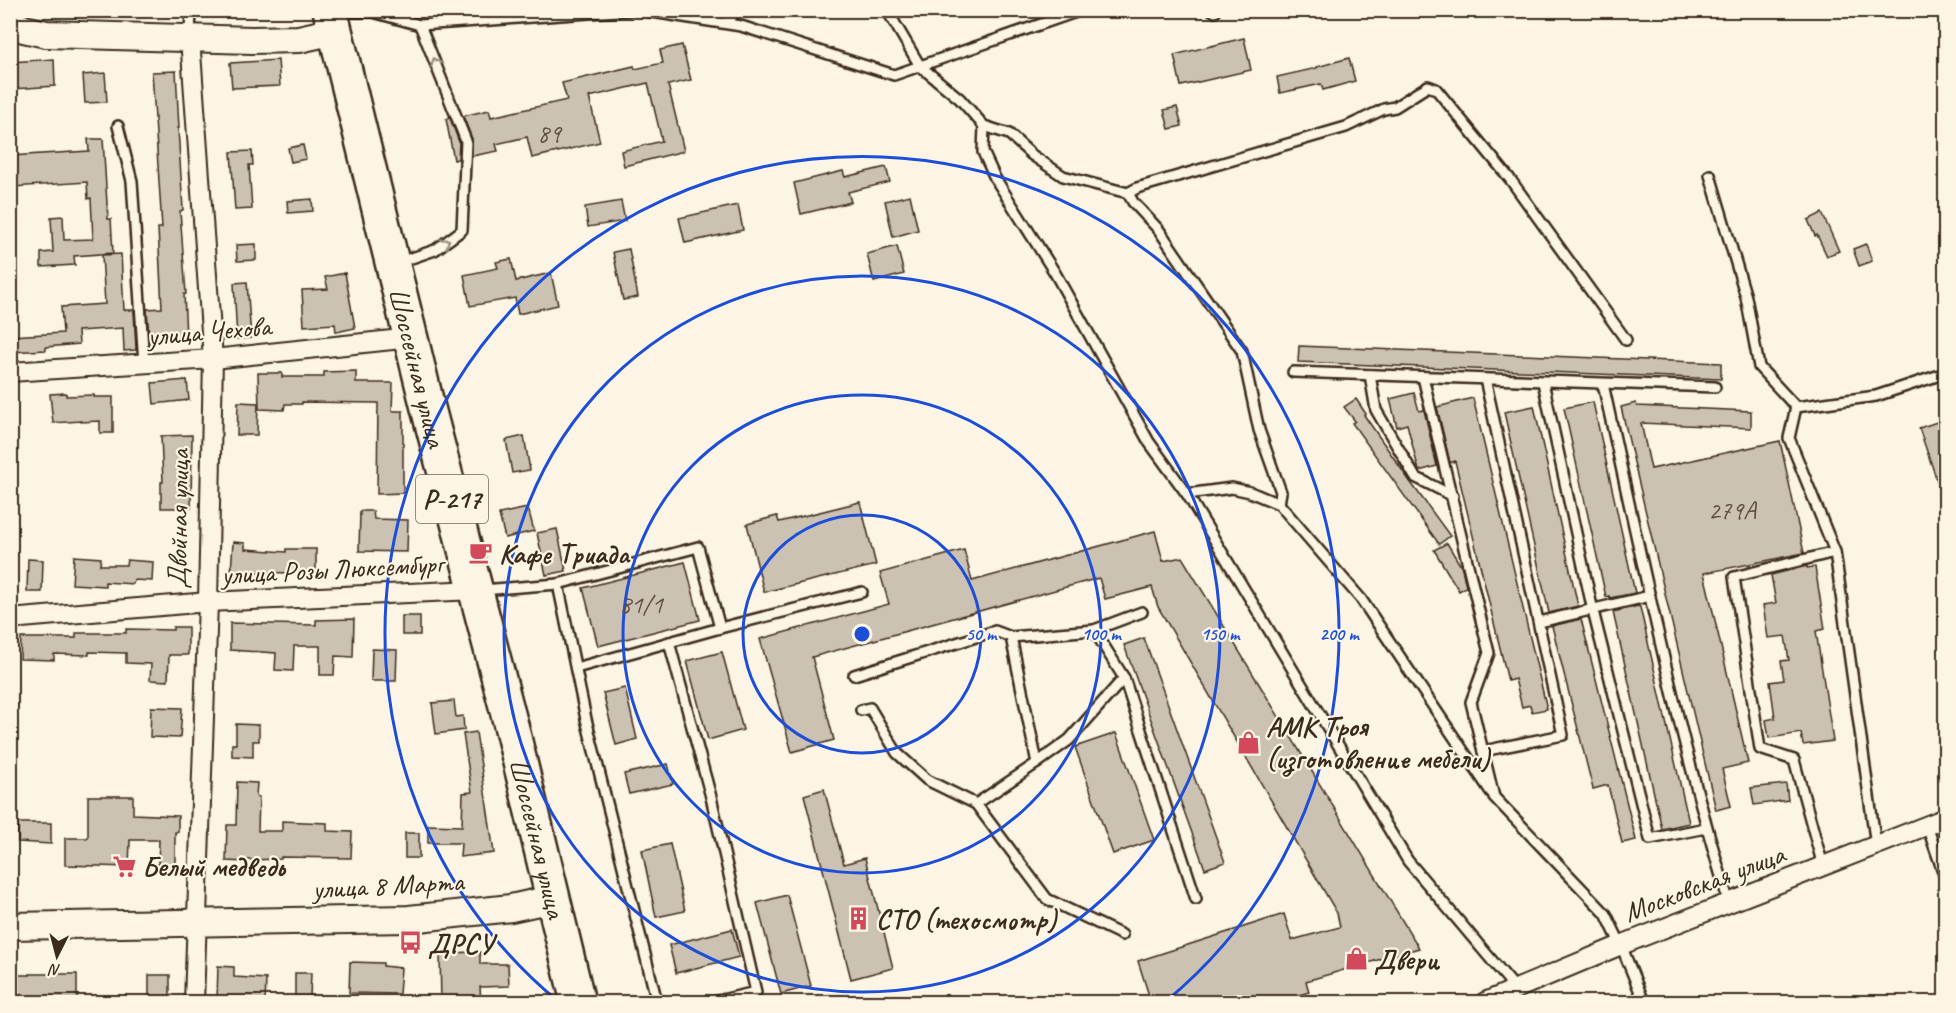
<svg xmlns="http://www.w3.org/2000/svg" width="1956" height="1013" viewBox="0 0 1956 1013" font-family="Caveat,sans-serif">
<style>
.building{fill:#ccc2b3;stroke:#3b2a1e;stroke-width:1.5}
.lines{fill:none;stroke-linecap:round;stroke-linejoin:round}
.lane-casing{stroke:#3b2a1e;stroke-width:14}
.street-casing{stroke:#3b2a1e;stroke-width:22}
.secondary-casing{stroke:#3b2a1e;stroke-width:30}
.highway-casing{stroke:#3b2a1e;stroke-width:38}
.lane{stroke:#fcf5e5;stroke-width:9}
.street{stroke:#fcf5e5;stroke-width:18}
.secondary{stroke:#fcf5e5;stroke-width:26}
.highway{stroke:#fcf5e5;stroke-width:33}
.oneway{stroke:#9c9082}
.ring{fill:none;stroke:#1d4ed8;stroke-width:3}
.labels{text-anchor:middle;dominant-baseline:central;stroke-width:4.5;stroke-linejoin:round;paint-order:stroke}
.number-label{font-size:26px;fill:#5f5043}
.shield{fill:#fcf5e5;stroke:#75675a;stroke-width:1.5}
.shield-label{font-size:27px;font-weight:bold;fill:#3b2a1e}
.street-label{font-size:28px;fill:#3b2a1e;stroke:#fcf5e5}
.poi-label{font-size:28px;font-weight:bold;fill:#3b2a1e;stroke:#fcf5e5;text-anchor:start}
.centre{fill:#1d4ed8;stroke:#fcf5e5;stroke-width:3}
.ring-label{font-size:18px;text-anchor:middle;font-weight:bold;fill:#1d4ed8;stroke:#fcf5e5;stroke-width:4.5;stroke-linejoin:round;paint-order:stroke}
</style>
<rect width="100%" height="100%" fill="#fcf5e5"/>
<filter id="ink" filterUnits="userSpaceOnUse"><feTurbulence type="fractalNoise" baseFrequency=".0167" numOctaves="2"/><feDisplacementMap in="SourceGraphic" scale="12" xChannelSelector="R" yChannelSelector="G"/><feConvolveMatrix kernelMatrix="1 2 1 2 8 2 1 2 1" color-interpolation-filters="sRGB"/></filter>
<g filter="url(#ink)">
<g class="building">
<path d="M1244 38 1251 70 1181 86 1174 55Z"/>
<path d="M682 45 691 80 668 85 684 151 624 166 621 151 662 141 648 83 589 97 600 142 532 158 527 137 496 144 498 151 472 156V139L463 116 489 110 491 117 567 100 562 83 634 66 635 69 663 63 660 50Z"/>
<path d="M1349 58 1355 81 1323 90 1321 84 1280 93 1277 77 1317 68V67Z"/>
<path d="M54 59 55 86 13 89 11 62Z"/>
<path d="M278 60 280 86 232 88 230 63Z"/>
<path d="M176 71 179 128H178L183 210 180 211 186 294H184L186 337 149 339 147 309 162 308 158 228H162L152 72Z"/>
<path d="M105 73 107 102 85 103 83 75Z"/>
<path d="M1177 107 1182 126 1169 129 1164 110Z"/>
<path d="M450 118 459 142 458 159 454 160 446 119Z"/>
<path d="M88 139H103L108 219H111L113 253 74 256 75 265 41 267V253L53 252 51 217 63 216 64 240 93 239 91 198 88 199 87 182 12 187 10 156 89 151Z"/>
<path d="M303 145 306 159 291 162 288 148Z"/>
<path d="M252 151 253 165H249L252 209 235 210 231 152Z"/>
<path d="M886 167 890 182 848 192 851 202 801 214 794 183 843 171 845 177Z"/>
<path d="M910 195 918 230 893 237 885 201Z"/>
<path d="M312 199 313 211 288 213 287 201Z"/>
<path d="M621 201 625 221 588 227 585 207Z"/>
<path d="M738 205 743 230 685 243 679 218Z"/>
<path d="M1822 213 1839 251 1827 256 1817 235 1815 236 1808 220Z"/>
<path d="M256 244V260L237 261 236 245Z"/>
<path d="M1866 244 1872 261 1859 266 1853 249Z"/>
<path d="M897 246 904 274 874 282 867 254Z"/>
<path d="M629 249 638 297 623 300 613 252Z"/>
<path d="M121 254 124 310H134L136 350 124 351 123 328 78 331 79 344 46 347V350L10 352V336L63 333 61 307 105 304 102 255Z"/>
<path d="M511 259 516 281 551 273 558 305 518 314 515 298 470 306 464 275 498 268 496 262Z"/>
<path d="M345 273 355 328 336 332 335 324 304 326 302 290 328 289 325 277Z"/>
<path d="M247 282 251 338 237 339 234 283Z"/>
<path d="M1299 346 1721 363V379L1298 362Z"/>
<path d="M356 371V383H393L392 411H403V493L377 494 378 403 302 402V404H285L284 410 259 409 258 373H282V377H324V372Z"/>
<path d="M187 380 189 400 154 404 152 383Z"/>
<path d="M66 393V396L94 395V397H113V433H100V421L81 422V421L53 423 50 394Z"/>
<path d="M1414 393 1419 411 1424 410 1437 466 1419 471 1407 424 1397 427 1390 399Z"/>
<path d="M1473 398 1547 709 1532 712 1530 705 1522 707 1515 679 1508 681 1455 461 1450 463 1437 407Z"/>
<path d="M1356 399 1366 414 1364 415 1409 480 1450 536 1439 544 1352 423 1355 421 1344 407Z"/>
<path d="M238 402 258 403 257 435H237Z"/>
<path d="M1593 402 1635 593 1610 598 1609 596 1606 597 1564 408Z"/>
<path d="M1636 403 1637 406 1751 411V428L1641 423 1651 469 1780 441 1804 553 1704 573 1748 763 1722 769 1731 806 1716 810 1621 407Z"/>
<path d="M1534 406 1578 606 1549 613 1504 412Z"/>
<path d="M1946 419V497L1943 498 1919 428Z"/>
<path d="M192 435 191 508H161V482H163L161 436Z"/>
<path d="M524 436 530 470 512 473 506 440Z"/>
<path d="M860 502 876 565 764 592 747 524 777 516 779 522Z"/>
<path d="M528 508 534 531 505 538 499 514Z"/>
<path d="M360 511H373L374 519 408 520 407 552 359 551Z"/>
<path d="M557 529 566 571 546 575 537 533Z"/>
<path d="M1155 531 1163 561 1182 557 1419 948 1306 981 1309 992 1277 1002H1151L1138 961 1284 914 1292 940 1340 927 1337 913 1158 607 1152 587 1105 599 1099 578 812 657 834 740 792 752 760 639 889 604 880 573 964 550 972 581Z"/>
<path d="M233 542 245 543V549L286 552V549H316V571H301V573L231 572Z"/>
<path d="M1447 543 1462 568 1466 587 1459 591 1434 550Z"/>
<path d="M74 556 101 558 100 565H126L127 560 153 562 152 581 134 580 133 584 105 582V586L72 584Z"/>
<path d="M28 559 43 560 42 592H27Z"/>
<path d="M685 562 700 620 598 646 583 588Z"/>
<path d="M1807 566V568L1815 567 1825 629 1816 631 1833 741 1803 745 1801 733 1769 738 1766 720 1775 718 1770 682 1784 680 1781 661 1789 660 1785 636 1768 638 1763 605 1776 603 1771 575Z"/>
<path d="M1638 606 1640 607 1689 823 1662 829 1613 612Z"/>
<rect x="402" y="616" width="18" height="19"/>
<path d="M354 619 353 657 335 656 334 675H320V646H294L293 671 275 670 276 653 230 650V623L316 625V620Z"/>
<path d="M1581 619 1636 840 1622 843 1608 785 1593 789 1552 626Z"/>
<path d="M173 627H188V655H169L168 681 150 680 151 664 126 663V653L89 652V655L54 654V660L20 659 21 638H76V633H126V629L173 630Z"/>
<path d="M1144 638 1225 862 1205 869 1124 645Z"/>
<path d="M372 649 397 650 396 681H371Z"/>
<path d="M722 652 743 730 708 740 687 661Z"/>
<path d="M625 688 637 739 616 745 603 693Z"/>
<path d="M454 701 456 717 463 716 464 730 436 734 432 703Z"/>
<path d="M151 707 182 708 180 738 150 737Z"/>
<path d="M236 724 259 725V741H253V757L232 756V744H236Z"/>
<path d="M476 732 494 853 460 857 461 843H428V825L462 826 463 793 472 792 463 734Z"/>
<path d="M1116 733 1154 840 1113 854 1075 747Z"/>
<path d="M668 764 673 784 629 794 624 774Z"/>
<path d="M237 782 257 783 256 796 259 797 258 831H282V821L327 823V831L352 832 351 858 281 857V859L246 860V862L226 861 227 825H236Z"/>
<path d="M1786 784 1788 800 1754 805 1751 788Z"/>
<path d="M824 789 844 864 865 858 893 968 851 979 804 795Z"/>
<path d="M88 796H133V814L178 816V832H175V865H158L159 840H130L129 867 65 865V838H88Z"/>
<path d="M18 823H51V844L18 842Z"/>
<rect x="405" y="833" width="14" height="25"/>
<path d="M670 844 685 911 656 917 642 850Z"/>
<path d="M787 895 811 986 781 994 757 903Z"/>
<path d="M732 929 739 957 676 973 669 945Z"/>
<path d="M480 952V964H508L509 986 480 987 481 1002H441L440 953Z"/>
<path d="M350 962 383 963V966L401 968 399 994 349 993Z"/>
<path d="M218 966 234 967V977L266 979 265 1002H253V1000L217 999Z"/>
<path d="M295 973H311L310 997H295Z"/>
<path d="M30 974H77V1001L26 999V1002H10V975H30Z"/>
<rect x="149" y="975" width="21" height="27"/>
</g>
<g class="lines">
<defs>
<g id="lane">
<path d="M639 10 741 26 894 75 1082 10"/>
<path d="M887 10 920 66 960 99 984 126 1009 134 1032 155 1063 176 1128 193 1137 188 1346 127 1384 109 1395 107 1428 86 1436 89 1510 179 1626 340"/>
<path d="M1212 10 1215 12"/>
<path d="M336 12H373L420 25 632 10"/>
<path d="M725 23 738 10"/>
<path d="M190 35 191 10"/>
<path d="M118 126 132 181 144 364"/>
<path d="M984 126 983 152 995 178 1055 273 1149 442 1187 494 1408 861 1516 989"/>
<path d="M1710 175 1746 297 1759 367 1796 407 1789 438 1835 552"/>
<path d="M1128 193 1133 202 1159 230 1242 351 1259 430 1281 492 1279 504"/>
<path d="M397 263 435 250 462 230 466 141 420 25"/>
<path d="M1293 372 1715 387"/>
<path d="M1370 375 1376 410 1415 477 1453 496"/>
<path d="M1423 377 1489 653 1471 702 1494 797 1606 914 1621 945 1644 1002"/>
<path d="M1543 382 1593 611 1650 839 1706 828"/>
<path d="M1603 384C1641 557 1677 732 1729 903"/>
<path d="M1796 407 1876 396 1946 373"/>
<path d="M1187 494 1232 488 1250 492 1279 504 1361 599 1491 792"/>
<path d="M558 584 586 719 657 1002"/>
<path d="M482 590 558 584 698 547 720 628"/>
<path d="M1539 622 1650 596"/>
<path d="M1094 630 1124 678 1196 899"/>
<path d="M669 642 711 797 756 992 713 1002"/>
<path d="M576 668 720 628 862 592"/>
<path d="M854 675 995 631 1011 637 1094 630 1142 612"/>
<path d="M861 710 870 708 897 753 927 780 976 804 1047 899 1122 935"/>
<path d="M1483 751 1563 735 1485 379"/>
<path d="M1037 763 1069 740 1124 678"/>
<path d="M976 804 1037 763 1011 637"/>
<path d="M1927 826 1946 880"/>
<path d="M1823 866 1794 760 1760 749 1734 577 1835 552 1876 846"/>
</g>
<g id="street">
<path d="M190 38 213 359 208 602 194 1002"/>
<path d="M10 372 213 359 411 338"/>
<path d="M10 619 208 602 476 590"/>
<path d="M1485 1002 1621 945 1946 818"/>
</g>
<g id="secondary">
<path d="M10 22 24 29 46 34 252 40 299 39 335 31"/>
<path d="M10 926 409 919 511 908 552 899"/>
</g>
<g id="highway">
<path id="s1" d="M330 10 428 408 512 729 578 1002"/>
</g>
</defs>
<use href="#lane" class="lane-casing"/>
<use href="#street" class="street-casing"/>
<use href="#secondary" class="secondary-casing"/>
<use href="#highway" class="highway-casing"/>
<use href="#lane" class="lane"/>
<use href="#street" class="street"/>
<use href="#secondary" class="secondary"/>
<use href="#highway" class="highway"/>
</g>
<defs><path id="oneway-chevron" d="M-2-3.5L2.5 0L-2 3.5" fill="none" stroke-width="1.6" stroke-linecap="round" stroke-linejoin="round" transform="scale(1.5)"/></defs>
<g class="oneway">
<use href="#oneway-chevron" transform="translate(435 62) rotate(-112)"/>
<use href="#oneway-chevron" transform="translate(446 242) rotate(-35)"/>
</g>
</g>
<g class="ring">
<circle cx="862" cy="634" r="119"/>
<circle cx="862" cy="634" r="239"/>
<circle cx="862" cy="634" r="358"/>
<path d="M559 1002A477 477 0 1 1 1165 1002"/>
</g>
<defs>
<symbol id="cafe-bare" viewBox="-9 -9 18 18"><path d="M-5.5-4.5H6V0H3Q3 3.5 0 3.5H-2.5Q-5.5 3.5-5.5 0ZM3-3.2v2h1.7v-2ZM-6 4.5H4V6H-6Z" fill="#d1495b" stroke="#fcf5e5" stroke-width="2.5" paint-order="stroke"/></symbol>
<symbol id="shop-bare" viewBox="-9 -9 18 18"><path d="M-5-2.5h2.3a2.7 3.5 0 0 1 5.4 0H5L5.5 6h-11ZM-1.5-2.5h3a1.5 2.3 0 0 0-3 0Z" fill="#d1495b" stroke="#fcf5e5" stroke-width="2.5" paint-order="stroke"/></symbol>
<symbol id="supermarket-bare" viewBox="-9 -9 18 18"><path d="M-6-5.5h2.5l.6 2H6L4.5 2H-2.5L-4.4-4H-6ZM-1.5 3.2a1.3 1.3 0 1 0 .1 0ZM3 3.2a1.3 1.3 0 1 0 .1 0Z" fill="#d1495b" stroke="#fcf5e5" stroke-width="2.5" paint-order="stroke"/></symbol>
<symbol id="building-bare" viewBox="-9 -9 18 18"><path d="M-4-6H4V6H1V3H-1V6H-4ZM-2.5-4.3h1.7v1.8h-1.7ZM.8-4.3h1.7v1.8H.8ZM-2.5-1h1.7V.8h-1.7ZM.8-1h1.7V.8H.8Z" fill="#d1495b" stroke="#fcf5e5" stroke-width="2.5" paint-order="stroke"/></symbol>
<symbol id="bus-bare" viewBox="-9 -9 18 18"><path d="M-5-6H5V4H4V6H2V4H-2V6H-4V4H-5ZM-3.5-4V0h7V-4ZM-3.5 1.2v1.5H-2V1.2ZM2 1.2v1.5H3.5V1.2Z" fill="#d1495b" stroke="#fcf5e5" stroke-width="2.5" paint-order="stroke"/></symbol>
</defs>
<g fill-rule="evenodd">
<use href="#cafe-bare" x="464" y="536" width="33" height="33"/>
<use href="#shop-bare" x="1232" y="726" width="33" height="33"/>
<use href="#supermarket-bare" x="108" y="850" width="33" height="33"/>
<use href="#building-bare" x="842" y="902" width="33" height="33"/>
<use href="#bus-bare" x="394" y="926" width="33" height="33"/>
<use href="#shop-bare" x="1340" y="942" width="33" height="33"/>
</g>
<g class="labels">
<g class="number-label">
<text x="549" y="133">89</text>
<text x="1732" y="510">279А</text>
<text x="641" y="604">81/1</text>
</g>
<rect class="shield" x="416" y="475" width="72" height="48" rx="4.5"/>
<g class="shield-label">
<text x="452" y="499">Р-217</text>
</g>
<g class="street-label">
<text transform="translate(209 331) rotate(-5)">улица Чехова</text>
<text stroke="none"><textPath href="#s1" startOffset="368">Шоссейная улица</textPath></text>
<text transform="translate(178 519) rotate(-89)">Двойная улица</text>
<text transform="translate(332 569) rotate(-3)">улица Розы Люксембург</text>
<text stroke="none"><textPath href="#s1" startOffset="854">Шоссейная улица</textPath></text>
<text transform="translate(1704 883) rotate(-21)">Московская улица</text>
<text transform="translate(388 885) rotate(-3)">улица 8 Марта</text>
</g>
<g class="poi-label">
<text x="499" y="553">Кафе Триада</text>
<text x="1266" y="726">АМК Троя<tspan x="1266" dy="32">(изготовление мебели)</tspan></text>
<text x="142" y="866">Белый медведь</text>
<text x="876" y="919">СТО (техосмотр)</text>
<text x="428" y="943">ДРСУ</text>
<text x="1374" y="959">Двери</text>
</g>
</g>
<circle cx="862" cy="634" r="9" class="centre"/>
<g class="ring-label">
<text x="981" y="640">50 m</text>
<text x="1101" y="640">100 m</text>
<text x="1220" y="640">150 m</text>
<text x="1339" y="640">200 m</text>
</g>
<rect width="1956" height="1013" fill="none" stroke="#fcf5e5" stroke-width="36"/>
<rect x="18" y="18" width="1920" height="977" fill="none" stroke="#3b2a1e" stroke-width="2" filter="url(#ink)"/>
<g transform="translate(57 956) rotate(186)" stroke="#fcf5e5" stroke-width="4.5" paint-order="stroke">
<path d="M0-4.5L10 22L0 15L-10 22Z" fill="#3b2a1e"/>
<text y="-9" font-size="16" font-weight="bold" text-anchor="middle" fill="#3b2a1e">N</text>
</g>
</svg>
